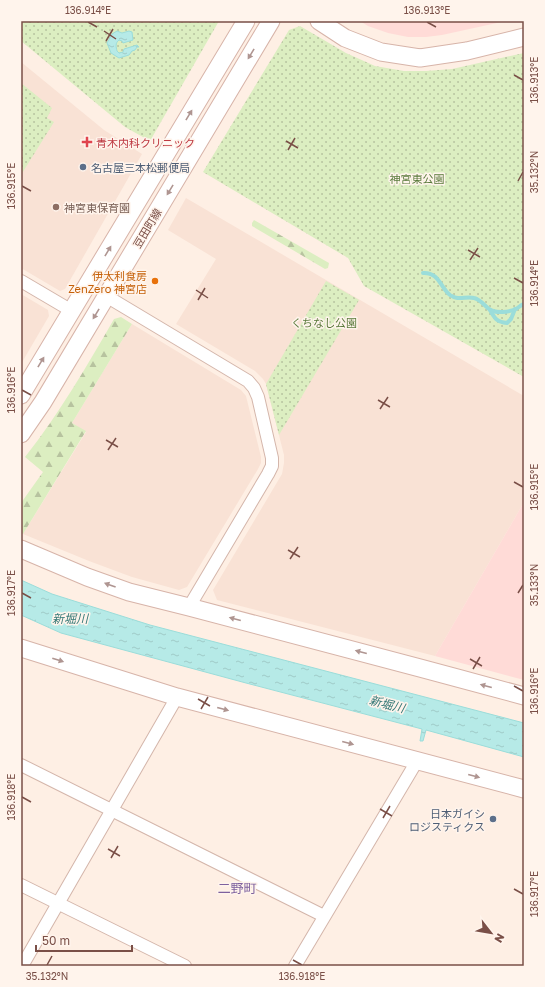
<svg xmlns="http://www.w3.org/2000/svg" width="545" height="987" viewBox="0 0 545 987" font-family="'Golos Text','Noto Sans JP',sans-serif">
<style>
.residential{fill:#f9e2d5}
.commercial{fill:#ffdbd7}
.grass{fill:url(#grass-dots)}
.forest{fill:url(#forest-firs)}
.water{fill:url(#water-ripples);stroke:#9bddda}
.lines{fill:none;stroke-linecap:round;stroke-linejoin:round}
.stream{stroke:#9bddda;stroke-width:4}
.street-casing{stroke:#d4b6ab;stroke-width:14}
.secondary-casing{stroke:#d7b4a9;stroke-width:19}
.street{stroke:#fff;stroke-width:12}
.secondary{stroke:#fff;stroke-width:17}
.oneway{fill:#af9591}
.ticks{fill:none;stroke:#7a4f47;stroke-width:1.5}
.health-dot{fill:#e0444e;stroke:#fff4ec;stroke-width:1.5}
.service-dot{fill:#5c6f8a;stroke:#fff4ec;stroke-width:1.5}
.education-dot{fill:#8d6e63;stroke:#fff4ec;stroke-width:1.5}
.food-dot{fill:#e8710a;stroke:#fff4ec;stroke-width:1.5}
.labels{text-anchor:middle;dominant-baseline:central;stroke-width:3;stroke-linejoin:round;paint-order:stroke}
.health-label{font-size:11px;fill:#be3a42;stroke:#fff4ec;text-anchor:start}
.service-label{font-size:11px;fill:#4e5e75;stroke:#fff4ec;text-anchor:start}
.park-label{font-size:11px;fill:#5a7a3b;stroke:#fff4ec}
.education-label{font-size:11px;fill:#785e54;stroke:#fff4ec;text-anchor:start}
.street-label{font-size:11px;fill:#7a4f47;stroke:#fff4ec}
.food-label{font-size:11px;fill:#c56008;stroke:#fff4ec;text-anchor:end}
.water-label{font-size:12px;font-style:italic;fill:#367977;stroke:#fff4ec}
.quarter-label{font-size:13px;fill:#7e619e;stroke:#fff4ec}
.neatline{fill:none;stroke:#7a4f47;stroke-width:1.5}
.ticks-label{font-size:10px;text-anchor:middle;fill:#7a4f47}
</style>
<defs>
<pattern id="grass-dots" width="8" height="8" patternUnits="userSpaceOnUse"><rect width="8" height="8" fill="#dceec1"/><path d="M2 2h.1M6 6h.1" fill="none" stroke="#b7c39f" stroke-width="1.8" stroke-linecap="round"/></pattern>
<pattern id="forest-firs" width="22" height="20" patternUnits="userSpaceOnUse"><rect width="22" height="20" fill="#dceec1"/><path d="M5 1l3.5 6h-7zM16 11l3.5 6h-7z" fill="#b7c39f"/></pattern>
<pattern id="water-ripples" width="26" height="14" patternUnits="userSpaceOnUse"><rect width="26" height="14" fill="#b6eae7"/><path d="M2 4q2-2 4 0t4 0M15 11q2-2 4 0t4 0" fill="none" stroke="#a0cac8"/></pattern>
</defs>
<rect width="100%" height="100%" fill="#feefe4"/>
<g class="residential">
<path d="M21 62 104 130 142 154 65 289 60 291 21 268Z"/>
<path d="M186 198 524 396V502L435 656 217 600 213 590 282 474 284 463V455L266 384 263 379 255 371 176 324 216 259 168 230Z"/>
<path d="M21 294 48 310 49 316 21 364Z"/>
<path d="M132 324 241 390 246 396 261 457V463L258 469 187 587 179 590 132 577 89 561 23 534 86 432 72 423Z"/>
</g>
<g class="commercial">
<path d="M360 21H506L442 35 426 37H408L388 33 368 26Z"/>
<path d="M524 502V680L435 656Z"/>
</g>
<g class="grass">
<path d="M21 21H219L150 141 125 127 21 41Z"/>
<path d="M300 26 346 53 375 66 404 71H426L452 69 524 53V377L364 286 348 258 203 172 226 134 289 30Z"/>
<path d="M21 83 52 108 47 118 54 122 21 175Z"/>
<path d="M326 281 359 300 279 435 266 384Z"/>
</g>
<g class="forest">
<path d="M254 220 329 263 328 268 325 269 252 226V223Z"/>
<path d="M121 317 132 324 72 423 86 431 23 534 21 533V507L22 505 21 503 43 472 25 457C59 414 87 366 114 319Z"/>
</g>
<g class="water">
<path d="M117 31 122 33 129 31 132 32 133 40 123 43 122 41 119 40C115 43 116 47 117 51L119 53 123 52 124 49 137 45 139 47H137L135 50 132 51 129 55 119 58 111 53 107 43 112 34Z"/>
<path d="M21 580 52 594 150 625 524 723V757L426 730 423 741H420L422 729 246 683 61 633 21 615Z"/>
</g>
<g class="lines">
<g class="stream">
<path d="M423 273C439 272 440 287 450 295 458 301 466 296 474 298 480 299 485 306 489 309 496 314 509 312 516 309 519 307 521 305 524 304"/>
<path d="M490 310C495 319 497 322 507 323L511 319 515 309"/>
</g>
<defs>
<g id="street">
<path d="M21 281 72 311"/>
<path d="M106 296 248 381 254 388 258 397 272 458V466L268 474 189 607"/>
<path d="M21 765 324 916"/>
<path d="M21 885 185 966"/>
<path d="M22 966 177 697"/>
<path d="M295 966 417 761"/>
</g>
<g id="secondary">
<path d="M319 21 345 38 381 52 420 58 467 51 524 37"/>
<path d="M21 395 246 21"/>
<path d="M21 434 43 402 271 21"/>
<path d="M21 549 87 577 129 592 189 607 420 668 461 679 524 696"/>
<path d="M21 648 177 697 524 789"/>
</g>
</defs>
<use href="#street" class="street-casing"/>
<use href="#secondary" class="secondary-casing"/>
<use href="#street" class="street"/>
<use href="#secondary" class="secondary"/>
</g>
<defs><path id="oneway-solid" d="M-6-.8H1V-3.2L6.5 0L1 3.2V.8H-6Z"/></defs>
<g class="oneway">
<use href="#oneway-solid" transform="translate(251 54) rotate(121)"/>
<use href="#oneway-solid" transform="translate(189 115) rotate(-59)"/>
<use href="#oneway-solid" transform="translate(170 190) rotate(121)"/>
<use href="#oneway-solid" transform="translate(108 251) rotate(-59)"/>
<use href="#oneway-solid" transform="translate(96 314) rotate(121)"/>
<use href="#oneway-solid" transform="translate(41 362) rotate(-59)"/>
<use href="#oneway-solid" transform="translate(110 585) rotate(-160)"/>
<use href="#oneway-solid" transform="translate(235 619) rotate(-165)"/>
<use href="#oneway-solid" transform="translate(361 652) rotate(-165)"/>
<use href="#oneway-solid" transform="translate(58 660) rotate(18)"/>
<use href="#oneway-solid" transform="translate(486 686) rotate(-165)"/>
<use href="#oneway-solid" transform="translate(223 709) rotate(15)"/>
<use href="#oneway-solid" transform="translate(348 743) rotate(15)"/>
<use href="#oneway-solid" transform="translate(474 776) rotate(15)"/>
</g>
<path class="ticks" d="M88 22 97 27M427 22 436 27M104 31 116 39M106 41 113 29M514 75 523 80M286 141 298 148M288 150 295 138M518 181 523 172M22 186 31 191M468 250 480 257M470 260 478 248M514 278 523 283M196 290 208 298M198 300 205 288M22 390 31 395M378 400 390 407M380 409 388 397M106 440 118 447M108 450 116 438M514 482 523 487M288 550 300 557M290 559 298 547M22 593 31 598M518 593 523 585M470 659 482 666M473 669 480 657M514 686 523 691M198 699 210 706M201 709 208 697M22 797 31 802M380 809 392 816M383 818 390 806M108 849 120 856M111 858 118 846M514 889 523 894M293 960 302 965M47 965 52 956"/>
<path class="health-dot" d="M85 136h4v4h4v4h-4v4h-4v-4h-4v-4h4z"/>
<g class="service-dot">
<circle cx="83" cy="167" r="4"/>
<circle cx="493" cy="819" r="4"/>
</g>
<circle class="education-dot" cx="56" cy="207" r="4"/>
<circle class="food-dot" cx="155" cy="281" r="4"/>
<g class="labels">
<g class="health-label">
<text x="96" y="142">青木内科クリニック</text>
</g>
<g class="service-label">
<text x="91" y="167">名古屋三本松郵便局</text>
<text x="485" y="813" text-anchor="end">日本ガイシ<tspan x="485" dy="13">ロジスティクス</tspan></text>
</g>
<g class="park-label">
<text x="417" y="178">神宮東公園</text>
<text x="324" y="322">くちなし公園</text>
</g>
<g class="education-label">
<text x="64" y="207">神宮東保育園</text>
</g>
<g class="street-label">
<text transform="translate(147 228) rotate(-59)">豆田町線</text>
</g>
<g class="food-label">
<text x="147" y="275">伊太利食房<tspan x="147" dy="13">ZenZero 神宮店</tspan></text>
</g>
<g class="water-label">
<text x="70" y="618">新堀川</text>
<text transform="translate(387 704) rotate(14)">新堀川</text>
</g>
<g class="quarter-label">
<text x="237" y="888">二野町</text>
</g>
</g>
<rect width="545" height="987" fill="none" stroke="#fff4ec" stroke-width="44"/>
<g transform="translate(491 933) rotate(121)" stroke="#fff4ec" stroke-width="3" paint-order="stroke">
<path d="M0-3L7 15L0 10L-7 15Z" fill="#7a4f47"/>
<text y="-6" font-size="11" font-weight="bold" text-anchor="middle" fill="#7a4f47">N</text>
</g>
<path d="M36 945v6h96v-6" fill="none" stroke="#7a4f47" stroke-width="2"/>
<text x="42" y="945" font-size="12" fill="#7a4f47" stroke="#fff4ec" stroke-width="3" paint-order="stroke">50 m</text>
<rect x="22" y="22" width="501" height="943" class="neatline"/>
<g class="ticks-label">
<text x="88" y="14">136.914°E</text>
<text x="427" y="14">136.913°E</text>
<text transform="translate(534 80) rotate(-90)" y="4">136.913°E</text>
<text transform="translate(534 172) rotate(-90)" y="4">35.132°N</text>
<text transform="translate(11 186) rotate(-90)" y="4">136.915°E</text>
<text transform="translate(534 283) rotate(-90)" y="4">136.914°E</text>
<text transform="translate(11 390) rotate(-90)" y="4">136.916°E</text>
<text transform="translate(534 487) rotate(-90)" y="4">136.915°E</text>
<text transform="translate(534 585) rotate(-90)" y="4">35.133°N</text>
<text transform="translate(11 593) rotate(-90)" y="4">136.917°E</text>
<text transform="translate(534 691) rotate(-90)" y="4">136.916°E</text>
<text transform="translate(11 797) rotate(-90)" y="4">136.918°E</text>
<text transform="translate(534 894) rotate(-90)" y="4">136.917°E</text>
<text x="47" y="980">35.132°N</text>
<text x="302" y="980">136.918°E</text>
</g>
</svg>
